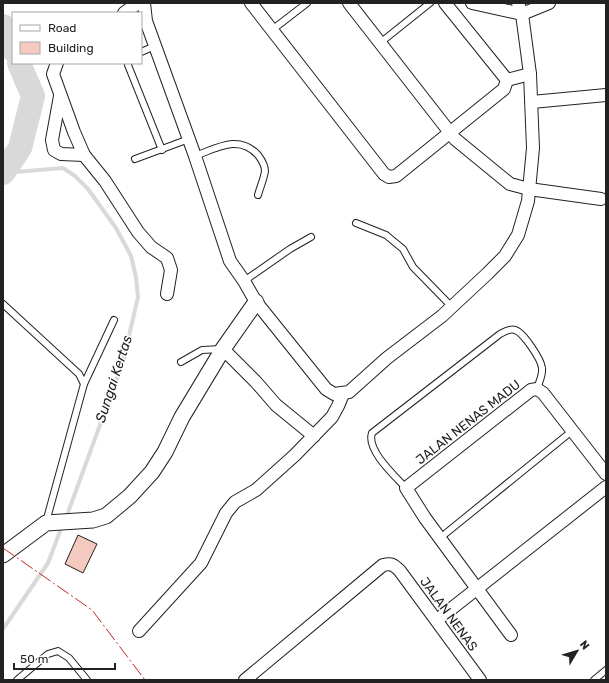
<svg xmlns="http://www.w3.org/2000/svg" width="609" height="683" viewBox="0 0 609 683" font-family="Rubik,sans-serif">
<style>
.lines{fill:none;stroke-linecap:round;stroke-linejoin:round}
.stream{stroke:#d9d9d9;stroke-width:4}
.river{stroke:#d9d9d9;stroke-width:24}
.building{fill:#f3c9c0;stroke:#222}
.service-casing{stroke:#222;stroke-width:8}
.minor-casing{stroke:#222;stroke-width:14}
.tertiary-casing{stroke:#222;stroke-width:17}
.service{stroke:#fff;stroke-width:6}
.minor{stroke:#fff;stroke-width:12}
.tertiary{stroke:#fff;stroke-width:15}
.power{stroke:#c62828;stroke-width:1;stroke-dasharray:14 3 2 3;stroke-linecap:butt}
.labels{text-anchor:middle;dominant-baseline:central;stroke-width:3;stroke-linejoin:round;paint-order:stroke}
.street-label{font-size:13px;fill:#222;stroke:#fff}
.water-label{font-size:14px;font-style:italic;fill:#222;stroke:#fff}
</style>
<rect width="100%" height="100%" fill="#fff"/>
<g class="lines">
<g class="stream">
<path d="M3 173 63 168 75 176 88 189 116 228 131 256 136 277 138 297 123 362 66 518"/>
<path d="M3 629 48 563 62 526"/>
</g>
<g class="river">
<path d="M3 26 13 50"/>
<path d="M3 173 20 148 33 96 19 63"/>
</g>
</g>
<path class="building" d="M78 535 97 544 83 573 65 564Z"/>
<g class="lines">
<defs>
<g id="service">
<path d="M272 30 307 3"/>
<path d="M380 43 430 3"/>
<path d="M141 52 155 46"/>
<path d="M128 63V65L162 150"/>
<path d="M195 156C217 148 239 134 258 155 261 159 265 165 265 171 264 179 260 187 258 195"/>
<path d="M135 159 189 139"/>
<path d="M356 223 386 235 403 249 413 267 452 307"/>
<path d="M244 281 290 249 311 237"/>
<path d="M3 304 79 374 84 384 46 522"/>
<path d="M181 362 202 350 222 349"/>
<path d="M84 384 114 320"/>
<path d="M406 488C395 476 366 450 372 433L500 334C504 332 510 328 515 330 523 332 541 359 542 368 543 375 539 382 537 389"/>
<path d="M440 538 572 431"/>
<path d="M17 680 48 654 58 651 69 658 87 680"/>
<path d="M594 680 606 670"/>
</g>
<g id="minor">
<path d="M144 3 146 21 195 156 230 261 244 281 256 302 326 389 334 394 349 392 387 358 442 316 487 274 505 256 518 235 528 201 533 148 530 74 522 14 518 3"/>
<path d="M251 3 384 174 389 177 396 176 504 89 507 80"/>
<path d="M349 3 455 139 510 184 529 189 601 199"/>
<path d="M445 3 507 80 530 74"/>
<path d="M472 3 522 14"/>
<path d="M124 13 138 3"/>
<path d="M522 14 549 3"/>
<path d="M57 63 53 74 74 132 84 155 105 181 138 232 151 247 167 258 171 270 167 294"/>
<path d="M60 96 52 140 54 150 61 154 84 155"/>
<path d="M532 102 606 95"/>
<path d="M223 349 256 382 276 405 314 436"/>
<path d="M437 620 606 487"/>
<path d="M139 631 201 563 226 513 235 502 256 490 295 455 332 417 338 406 343 394"/>
<path d="M511 635 425 518 406 488 531 390 537 389 543 393 606 474"/>
<path d="M245 680 383 565C392 563 394 565 400 571L480 680"/>
</g>
<path id="tertiary" d="M3 555 46 523 93 520 106 516 130 496 152 472 165 452 182 417 223 349 256 302"/>
</defs>
<use href="#service" class="service-casing"/>
<use href="#minor" class="minor-casing"/>
<use href="#tertiary" class="tertiary-casing"/>
<use href="#service" class="service"/>
<use href="#minor" class="minor"/>
<use href="#tertiary" class="tertiary"/>
<path class="power" d="M3 548 92 610 145 680"/>
</g>
<g class="labels">
<g class="street-label">
<text transform="translate(468 422) rotate(-38)">JALAN NENAS MADU</text>
<text transform="translate(449 614) rotate(54)">JALAN NENAS</text>
</g>
<g class="water-label">
<text transform="translate(114 379) rotate(-72)">Sungai Kertas</text>
</g>
</g>
<rect width="609" height="683" fill="none" stroke="#222222" stroke-width="8"/>
<rect x="12" y="12" width="130" height="52" fill="#ffffff" stroke="#a7a7a7"/>
<rect x="20" y="25" width="20" height="6" fill="#ffffff" stroke="#a7a7a7"/>
<text x="48" y="32" font-size="12" fill="#222222">Road</text>
<rect x="20" y="42" width="20" height="12" fill="#f3c9c0" stroke="#a7a7a7"/>
<text x="48" y="52" font-size="12" fill="#222222">Building</text>
<g transform="translate(577 651) rotate(52)" stroke="#ffffff" stroke-width="3" paint-order="stroke">
<path d="M0-3L7 15L0 10L-7 15Z" fill="#222222"/>
<text y="-6" font-size="11" font-weight="bold" text-anchor="middle" fill="#222222">N</text>
</g>
<path d="M14 663v6h101v-6" fill="none" stroke="#222222" stroke-width="2"/>
<text x="20" y="663" font-size="12" fill="#222222" stroke="#ffffff" stroke-width="3" paint-order="stroke">50 m</text>
</svg>
